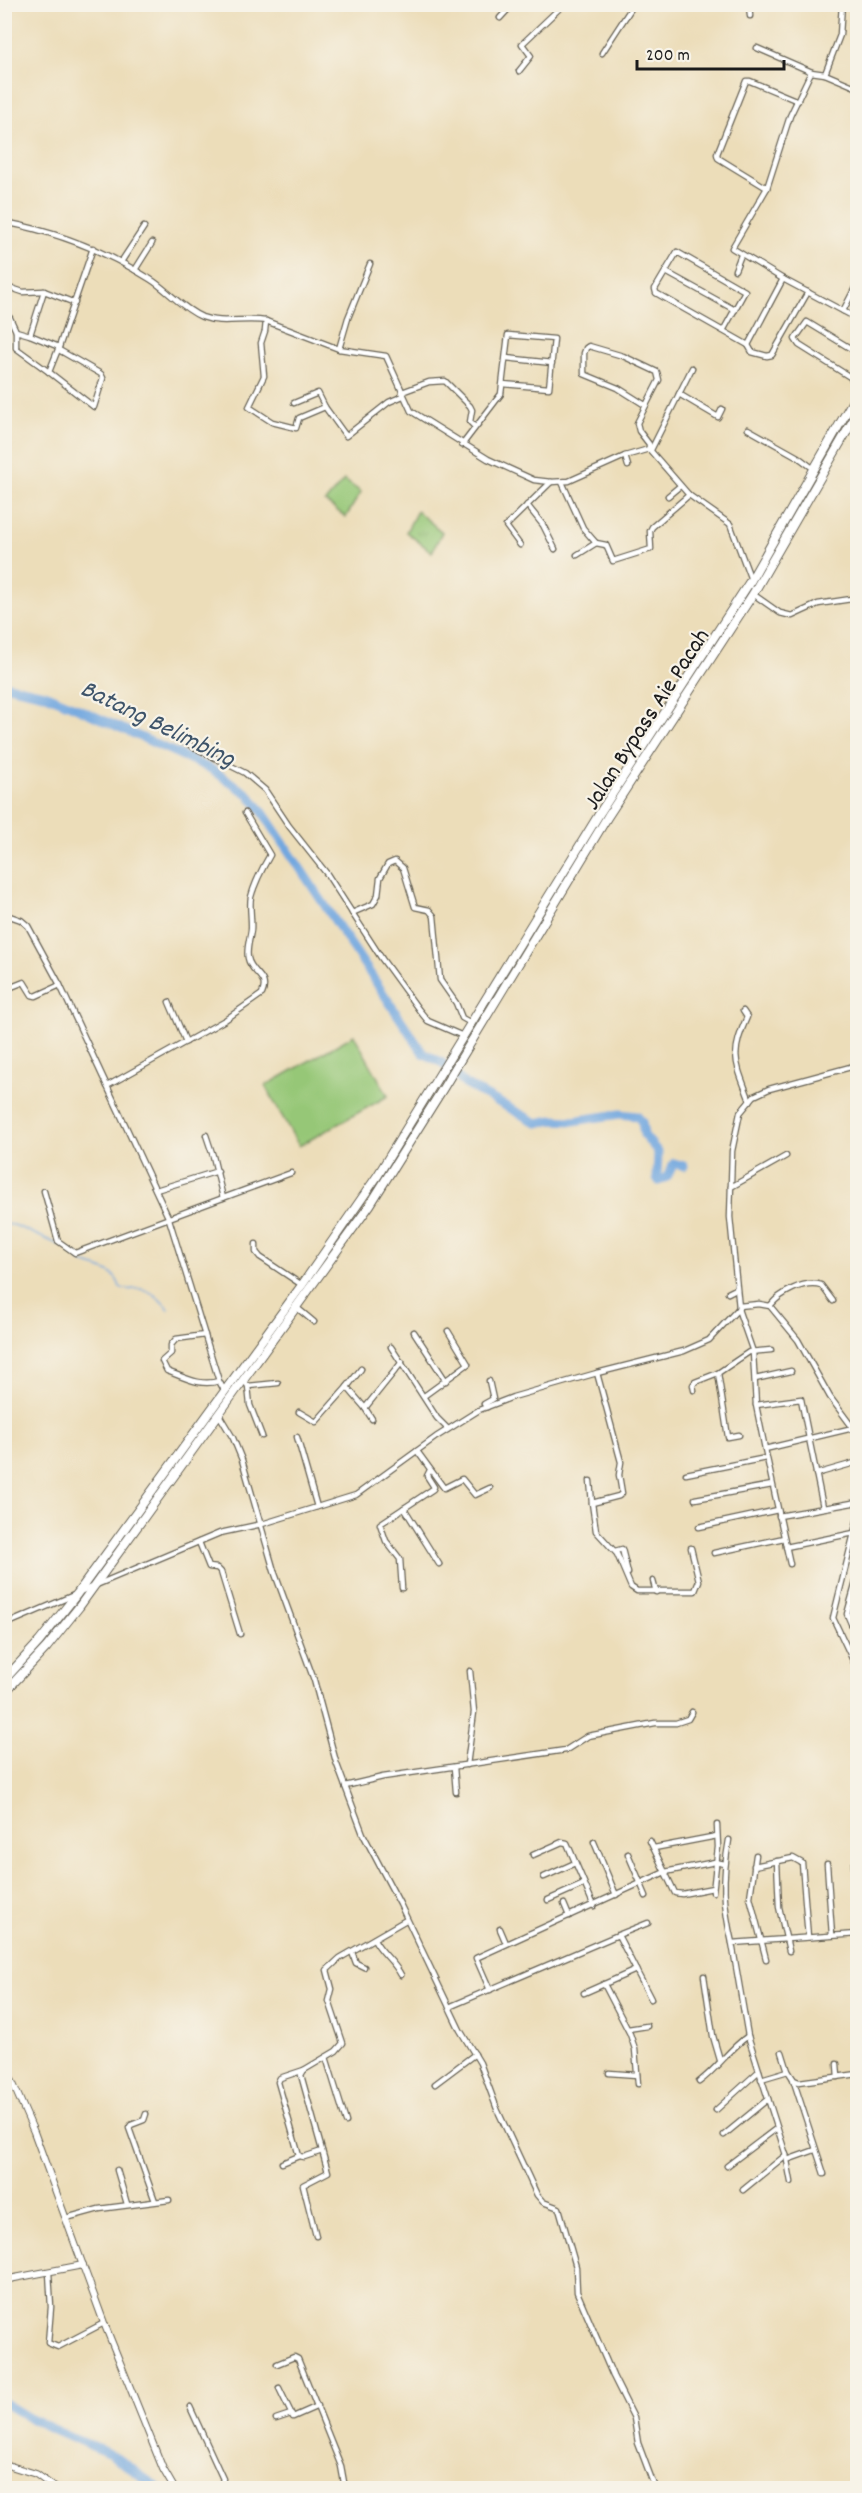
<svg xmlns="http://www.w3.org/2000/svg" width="862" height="2493" viewBox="0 0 862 2493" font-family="Dekko,sans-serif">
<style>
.grass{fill:#96c777;stroke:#59724a;stroke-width:1.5}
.park{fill:url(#park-tufts);stroke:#59724a;stroke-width:1.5}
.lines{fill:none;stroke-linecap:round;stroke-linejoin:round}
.stream{stroke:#72a7df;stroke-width:1.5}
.river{stroke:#72a7df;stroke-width:9}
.minor-casing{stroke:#656053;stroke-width:7}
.tertiary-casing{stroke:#656053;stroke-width:8}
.trunk-casing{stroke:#656053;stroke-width:10}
.minor{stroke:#fff;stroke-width:4.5}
.tertiary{stroke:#fff;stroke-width:6}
.trunk{stroke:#fff;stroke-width:8}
.labels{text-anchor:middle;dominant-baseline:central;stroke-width:4.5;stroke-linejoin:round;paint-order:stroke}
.street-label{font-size:24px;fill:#1c1c1c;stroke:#f7f3e8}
.water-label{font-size:26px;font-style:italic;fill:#3e546a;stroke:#f7f3e8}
</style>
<defs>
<pattern id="park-tufts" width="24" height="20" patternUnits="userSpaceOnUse" patternTransform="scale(1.5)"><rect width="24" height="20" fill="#96c777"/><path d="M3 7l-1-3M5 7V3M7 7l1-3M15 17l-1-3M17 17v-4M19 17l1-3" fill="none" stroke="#81aa66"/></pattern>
</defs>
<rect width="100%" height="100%" fill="#f7f3e8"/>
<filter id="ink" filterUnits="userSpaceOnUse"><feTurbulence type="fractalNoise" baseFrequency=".0167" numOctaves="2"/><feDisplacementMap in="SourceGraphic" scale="12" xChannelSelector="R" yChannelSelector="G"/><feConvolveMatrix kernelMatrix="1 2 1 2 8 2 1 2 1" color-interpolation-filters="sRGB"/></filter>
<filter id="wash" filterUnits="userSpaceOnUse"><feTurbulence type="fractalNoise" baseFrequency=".008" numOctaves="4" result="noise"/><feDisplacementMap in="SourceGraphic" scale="24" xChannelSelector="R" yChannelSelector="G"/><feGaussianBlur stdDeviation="1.35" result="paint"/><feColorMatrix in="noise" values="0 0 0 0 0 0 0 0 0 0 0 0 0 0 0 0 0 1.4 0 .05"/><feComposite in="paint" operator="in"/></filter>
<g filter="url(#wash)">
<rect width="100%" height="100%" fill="#ecddb9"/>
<g class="grass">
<path d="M344 480 361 492 346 517 325 502Z"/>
<path d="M354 1035 388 1096 299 1146 265 1086Z"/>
</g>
<path class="park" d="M417 511 442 532 432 552 406 532Z"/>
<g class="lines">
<g class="stream">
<path d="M4 162 8 164"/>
<path d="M4 1224 14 1225 62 1246"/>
<path d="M76 1255C85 1272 113 1262 120 1287 127 1292 132 1288 140 1289 153 1291 160 1300 169 1309"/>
</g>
<g class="river">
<path d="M4 685 44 694 68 704 211 769 248 794 262 811 423 1053 441 1062 465 1084 537 1123 553 1120 573 1121 620 1114 637 1116 642 1122 644 1135 658 1152 657 1178 659 1181 667 1177 674 1163 684 1166"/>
<path d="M4 2403 29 2418 112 2455 158 2488"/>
</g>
</g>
</g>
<g filter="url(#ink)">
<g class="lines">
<defs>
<g id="minor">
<path d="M749 4 750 16"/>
<path d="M500 18 513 4"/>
<path d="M757 48 812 72"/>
<path d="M602 53 634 4"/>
<path d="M519 71 531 56 522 44 564 4"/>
<path d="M825 74 840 35 842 4"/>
<path d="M858 88 825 74 811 72 790 116 767 188 732 248 783 279 843 311 858 282"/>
<path d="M767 188 718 158 717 154 746 81H750L798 101"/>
<path d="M4 222C57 232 104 250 150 279 168 290 181 308 202 317 223 325 244 317 266 321L339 349 386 356 411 411 488 459 534 480 551 482 569 481 625 456 649 449 689 495 730 524 751 580"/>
<path d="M121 262 144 227"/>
<path d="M135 270 152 243"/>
<path d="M735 270 741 255"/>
<path d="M666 272 735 310"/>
<path d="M14 289 23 292 44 291"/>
<path d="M843 311 858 319"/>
<path d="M10 318 16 331"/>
<path d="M266 321 265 331 261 343 264 376 249 407 272 422 296 428 299 418 325 407 346 436 389 402 403 396"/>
<path d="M723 331 745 291 677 252 655 289 656 293 748 345 783 279"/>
<path d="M30 335 16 331V348L49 372"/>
<path d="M748 345 752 352 767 356 772 355 808 292"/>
<path d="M59 347 30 335 44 291 75 303"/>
<path d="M339 349 348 318 370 264"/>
<path d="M59 350 101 374 103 378 94 407 49 372 59 347 93 248"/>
<path d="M858 353 807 322 795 339 799 345 858 382"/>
<path d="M506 358 552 363"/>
<path d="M851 378 858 367"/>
<path d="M402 392 429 382 445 381 470 406 472 410 470 422 475 427"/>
<path d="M679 394 718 417 722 409"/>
<path d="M294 403 318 393 325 407"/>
<path d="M645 405 618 388 584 374V353L586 348 589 346 623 356 657 372 659 380 637 423 639 431 649 444V449"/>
<path d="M748 429 798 457 814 469"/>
<path d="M462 445 501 394 508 335 554 339 549 388 503 384"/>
<path d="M651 450 692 368"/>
<path d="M625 456 628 466"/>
<path d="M562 482 583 528 596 543 606 545 613 561 651 549 650 531 652 527 689 495"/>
<path d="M668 496 680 486"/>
<path d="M527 505 543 525 555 549"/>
<path d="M520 545 506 526 551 482"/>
<path d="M577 555 596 543"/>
<path d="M753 594 780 613 792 616 818 604 858 598"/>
<path d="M162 731 245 773 265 790 289 826 327 874 382 959 419 1010 428 1021 463 1036"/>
<path d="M352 913 373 904 378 895 380 878 388 864 395 861 403 868 415 907 429 910 434 916 440 980 456 1003 462 1018 471 1023"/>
<path d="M4 914 21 920 28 926 60 985 169 1219 219 1381 224 1390"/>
<path d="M4 990 24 982 32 995 36 996 60 985"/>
<path d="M169 1002 186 1042"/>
<path d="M743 1011 747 1017C729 1056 736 1063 750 1101"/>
<path d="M107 1086 225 1020 262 994C270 976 251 974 248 958 246 949 250 939 251 930 252 920 249 905 251 897 255 882 263 867 270 855L245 813"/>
<path d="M731 1187 786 1156"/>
<path d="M156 1190 218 1171"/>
<path d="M44 1191 58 1241 75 1253 223 1198 213 1156 206 1135"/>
<path d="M223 1198 291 1173"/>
<path d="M256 1244V1252L260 1257 302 1285"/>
<path d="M728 1293 736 1289"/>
<path d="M739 1306 759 1304 770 1306 798 1340 830 1397 853 1428"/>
<path d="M770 1306C780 1293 804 1280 821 1285L833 1301"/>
<path d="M296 1307 314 1322"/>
<path d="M738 1309 753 1352 756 1405 765 1449"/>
<path d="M414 1332 446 1381"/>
<path d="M205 1335 176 1339 171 1345V1353L162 1361 167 1371C184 1377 200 1387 219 1381"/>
<path d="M391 1347 437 1418 448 1429"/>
<path d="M597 1373 621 1462 619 1475 622 1493 619 1496 592 1503 596 1531 617 1554 631 1587 637 1591H695L699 1581 691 1548"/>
<path d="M243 1379 248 1386 250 1405 262 1436"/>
<path d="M755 1379 791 1371"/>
<path d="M248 1386 278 1383"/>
<path d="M347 1387 361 1369"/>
<path d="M694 1390 693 1385 695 1382 718 1373"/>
<path d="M424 1396 468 1364 448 1331"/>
<path d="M756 1405 801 1399 823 1507"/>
<path d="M487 1407 484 1404 493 1399 489 1381"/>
<path d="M365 1408 372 1419"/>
<path d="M299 1412 316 1422 347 1387 365 1408 402 1362"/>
<path d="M218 1413 233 1438 242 1460 274 1571 314 1680 336 1762 363 1834 400 1904 460 2030 480 2063 497 2109 537 2195 543 2202 559 2208 576 2267 577 2292 613 2376 634 2418 638 2443 655 2488"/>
<path d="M739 1435 728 1437 718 1373 749 1352 771 1350"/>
<path d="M297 1437 317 1507"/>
<path d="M417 1451 444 1488 462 1479 475 1495 490 1488"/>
<path d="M686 1474 766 1458"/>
<path d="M816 1474 858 1462"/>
<path d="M590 1481 592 1503"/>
<path d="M695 1499 772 1485"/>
<path d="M404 1508 439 1564"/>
<path d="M779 1516 858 1502"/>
<path d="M858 1517 833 1618 858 1671"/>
<path d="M699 1527 778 1510"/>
<path d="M199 1542 209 1567 217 1568 221 1572 240 1634"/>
<path d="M786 1547 854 1533"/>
<path d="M615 1551 622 1549 628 1573"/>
<path d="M714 1553 784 1538"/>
<path d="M790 1564 765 1449 853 1428 858 1429"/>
<path d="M858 1575 847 1614 858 1640"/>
<path d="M653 1581 656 1592"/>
<path d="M402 1588 400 1559 386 1541 380 1524 433 1489 434 1487 427 1476 430 1470"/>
<path d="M82 1591 220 1533 262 1524 356 1495 436 1437 479 1410 513 1397 597 1373 684 1351 709 1340 739 1308 730 1217 732 1151 740 1113 754 1096 769 1089 858 1065"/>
<path d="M4 1625 74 1595"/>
<path d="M467 1765 474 1712 470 1671"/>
<path d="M454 1767 456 1792"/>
<path d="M345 1786 383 1777 566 1750 588 1736 655 1723H676L688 1719 692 1712"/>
<path d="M729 1840C722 1879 723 1905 732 1943"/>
<path d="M650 1841 675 1893 682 1894 713 1888"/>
<path d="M594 1842 616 1895"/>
<path d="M654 1848 717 1836"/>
<path d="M628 1854 646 1896"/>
<path d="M533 1855 562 1842 567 1843 594 1906"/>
<path d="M756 1855 750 1897 766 1959"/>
<path d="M777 1861 779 1907 789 1951"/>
<path d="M827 1864 832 1935"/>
<path d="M854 1865 858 1909"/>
<path d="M754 1866 793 1858 802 1863 808 1937"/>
<path d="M544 1877 575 1863"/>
<path d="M713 1892 718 1847 717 1825"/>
<path d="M548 1900 584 1884"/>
<path d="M564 1904 569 1916"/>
<path d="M500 1929 506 1943"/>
<path d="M618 1935 648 1923"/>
<path d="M374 1939C381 1953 394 1961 401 1975"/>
<path d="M352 1952 356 1963 364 1967"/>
<path d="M636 1970 651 1999"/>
<path d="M704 1976 713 2036 720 2060"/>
<path d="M604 1984 630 2034 635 2049 638 2084"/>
<path d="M490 1990 476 1958 665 1872 715 1862 725 1864"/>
<path d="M449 2007 618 1935 636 1970 584 1993"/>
<path d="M628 2029 647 2026"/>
<path d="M326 2057 346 2122"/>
<path d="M837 2064 838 2077"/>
<path d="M304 2070 280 2078 278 2082 299 2156 304 2157 322 2151"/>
<path d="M788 2071 794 2080 799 2082 858 2074"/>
<path d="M609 2073 637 2075"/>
<path d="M761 2079 788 2071 782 2052"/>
<path d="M793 2079 824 2174"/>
<path d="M699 2082C718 2068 729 2049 748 2036"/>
<path d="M435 2084 475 2054"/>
<path d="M716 2110 759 2071"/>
<path d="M146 2114 144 2120 131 2125 129 2128 155 2201"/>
<path d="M724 2135 768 2099"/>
<path d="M787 2160 815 2150"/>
<path d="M282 2163 299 2156"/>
<path d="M727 2166 777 2128"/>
<path d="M117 2170 127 2204"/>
<path d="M791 2182 786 2155 748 2036 732 1943 858 1934"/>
<path d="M743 2190 786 2155"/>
<path d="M66 2218 99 2209 169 2200"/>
<path d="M316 2236 303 2185 328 2172 301 2075 304 2070 336 2051 343 2043 329 2001 332 1989 327 1970 340 1958 406 1920"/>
<path d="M49 2272 51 2307 48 2343 58 2347 104 2323"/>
<path d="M277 2364 294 2357 298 2359 341 2466 345 2488"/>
<path d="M279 2388 293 2417 318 2406"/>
<path d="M190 2407 223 2479 221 2484 216 2488"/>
<path d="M276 2419 291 2414"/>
</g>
<g id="tertiary">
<path d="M4 2063 34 2132 104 2323 163 2469 174 2488"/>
<path d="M4 2280 83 2265"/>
<path d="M4 2464 36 2474 55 2488"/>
</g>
<g id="trunk">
<path d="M4 1680 39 1642 77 1594 302 1285 378 1175 601 811 751 580 858 392"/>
<path d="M4 1693 47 1647 79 1607 370 1205 442 1090 608 816 753 594 858 412"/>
</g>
</defs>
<use href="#minor" class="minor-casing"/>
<use href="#tertiary" class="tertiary-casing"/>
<use href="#trunk" class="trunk-casing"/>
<use href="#minor" class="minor"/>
<use href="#tertiary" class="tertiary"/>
<use href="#trunk" class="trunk"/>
</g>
</g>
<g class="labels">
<g class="street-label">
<text transform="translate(648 720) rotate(-57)">Jalan Bypass Aie Pacah</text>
</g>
<g class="water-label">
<text transform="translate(157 725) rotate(26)">Batang Belimbing</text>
</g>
</g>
<rect width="862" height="2493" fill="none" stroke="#f7f3e8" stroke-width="24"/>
<path d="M637 60v9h147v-9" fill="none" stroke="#1c1c1c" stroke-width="3"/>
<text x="646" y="60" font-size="18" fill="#1c1c1c" stroke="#f7f3e8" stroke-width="4.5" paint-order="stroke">200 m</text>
</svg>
